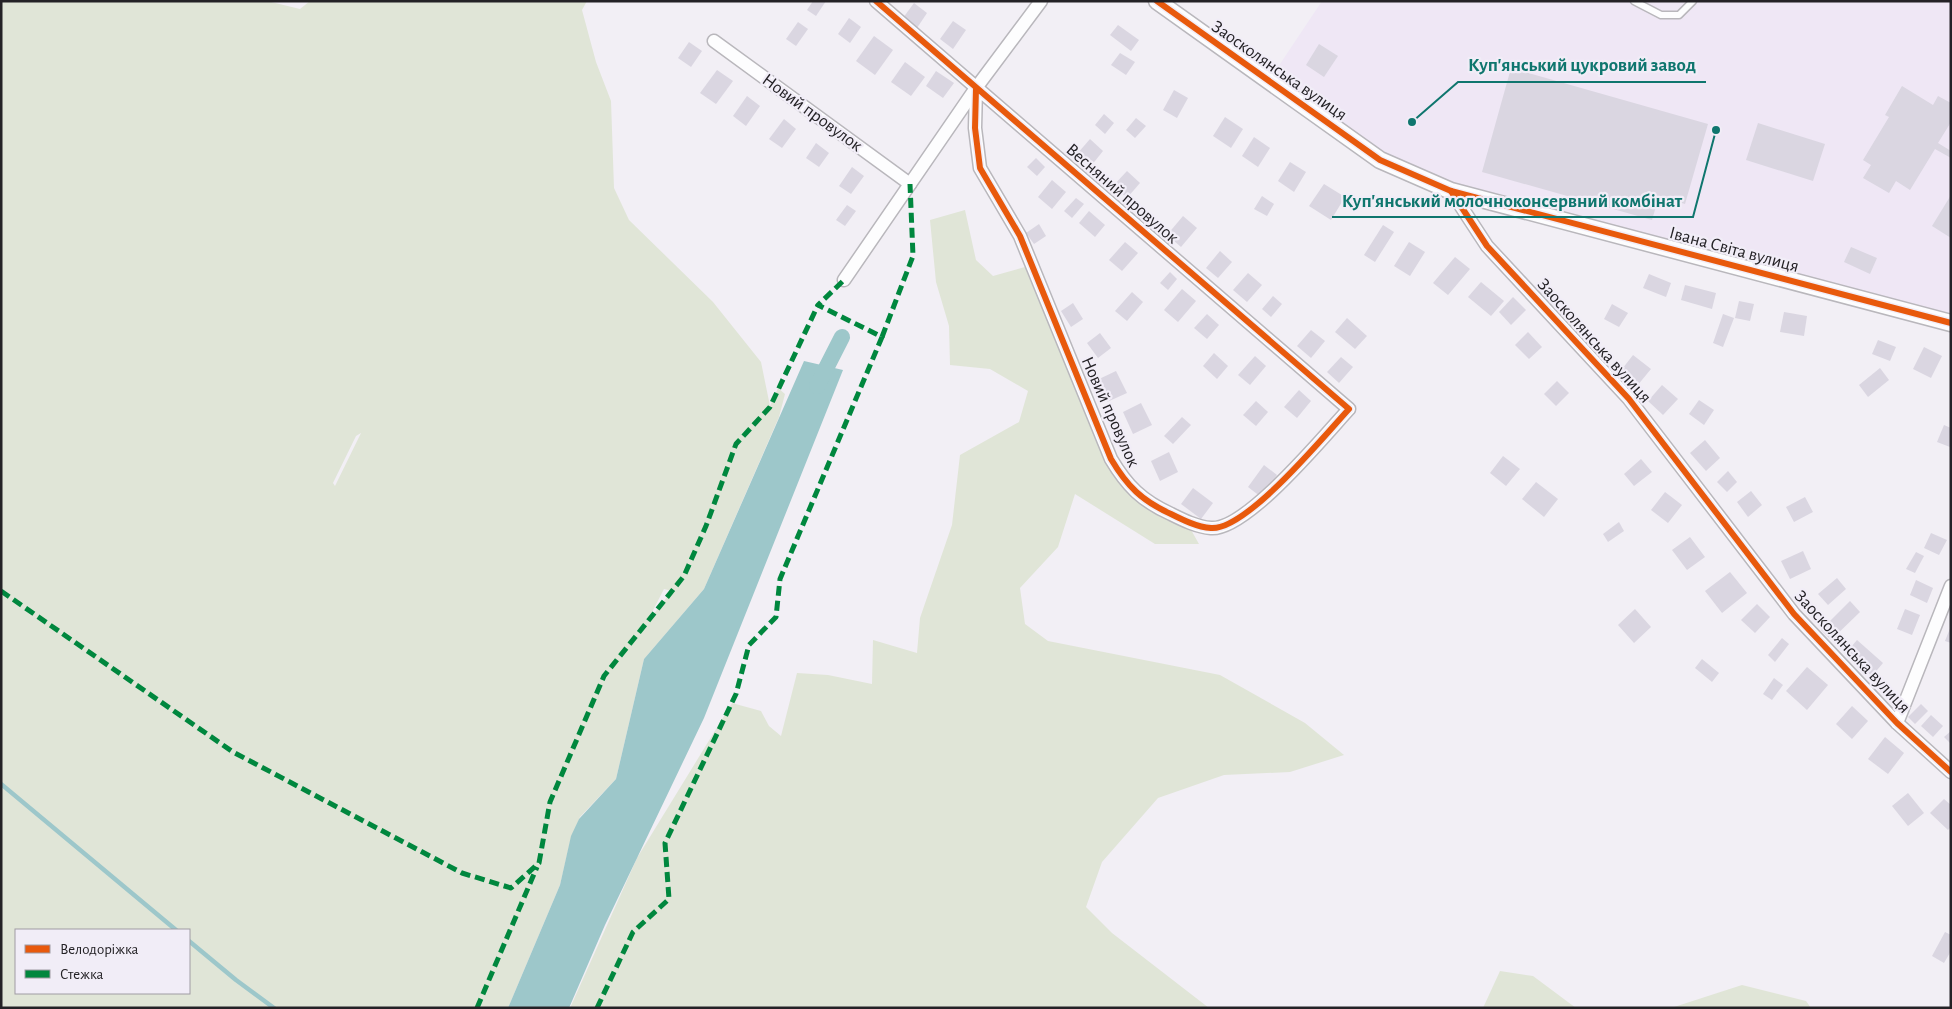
<svg xmlns="http://www.w3.org/2000/svg" width="1952" height="1009" viewBox="0 0 1952 1009" font-family="'Alegreya Sans',sans-serif">
<style>
.industrial{fill:#efe7f5}
.green{fill:#e0e5d7;fill-rule:evenodd}
.water{fill:#9dc7ca}
.lines{fill:none;stroke-linecap:round;stroke-linejoin:round}
.stream{stroke:#9dc7ca;stroke-width:4.5}
.canal{stroke:#9dc7ca;stroke-width:16}
.building{fill:#dad6e1}
.service-casing{stroke:#b9b7bc;stroke-width:9}
.minor-casing{stroke:#b9b7bc;stroke-width:15}
.tertiary-casing{stroke:#b9b7bc;stroke-width:19}
.service{stroke:#fdfdfe;stroke-width:6}
.minor{stroke:#fdfdfe;stroke-width:12}
.tertiary{stroke:#fdfdfe;stroke-width:16}
.quiet{stroke:#00873e;stroke-width:5;stroke-dasharray:10 5;stroke-linecap:butt}
.cycleway-casing{stroke:#f1edf7;stroke-width:9}
.cycleway{stroke:#e8590c;stroke-width:6}
.labels{text-anchor:middle;dominant-baseline:central;stroke-width:4.5;stroke-linejoin:round;paint-order:stroke}
.street-label{font-size:18px;fill:#242226;stroke:#f1edf7}
.leader{fill:none;stroke:#0f766e;stroke-width:2}
.callout-dot{fill:#0f766e;stroke:#f1edf7;stroke-width:2}
.callout-label{font-size:19px;text-anchor:middle;font-weight:bold;fill:#0f766e;stroke:#f1edf7;stroke-width:4.5;stroke-linejoin:round;paint-order:stroke}
</style>
<rect width="100%" height="100%" fill="#f2eff5"/>
<path class="industrial" d="M1322 1H1951V315L1451 191 1401 164 1270 79Z"/>
<g class="green">
<path d="M1 1H267L300 9 310 1H587L582 10 596 62 611 101 614 188 629 220 713 302 761 362 770 406 778 388 785 394 779 417 704 589 644 659 616 779 580 817 570 842 560 885 508 1008H1ZM361 433 335 486 333 483 356 436ZM664 589 672 591 648 621V620ZM16 930H189V993H16Z"/>
<path d="M965 210 976 260 993 276 1032 265 1111 459 1143 497 1186 521 1199 544H1155L1075 494 1058 547 1020 588 1025 624 1048 641 1220 675 1305 723 1344 755 1290 772 1224 775 1158 798 1102 862 1086 907 1112 933 1209 1008H570L637 858 732 703 761 711 769 726 781 736 797 673 828 675 872 684 873 640 917 653 920 618 952 525 960 455 1019 422 1028 391 990 369 950 365 949 326 936 282 930 220Z"/>
<path d="M1500 971 1533 976 1576 1008H1483Z"/>
<path d="M1742 985 1806 1001 1811 1008H1671Z"/>
</g>
<path class="water" d="M804 361 843 370 704 718 605 925 569 1008H508L560 885 571 836 579 819 616 779 644 659 704 589Z"/>
<g class="lines">
<g class="stream">
<path d="M1 784 176 930"/>
<path d="M189 941 236 980 274 1008"/>
</g>
<path class="canal" d="M817 386 842 337"/>
</g>
<g class="building">
<path d="M813 1H826L816 16 807 10Z"/>
<path d="M914 3 927 13 917 28 903 18Z"/>
<path d="M849 18 861 27 850 43 838 34Z"/>
<path d="M953 21 966 30 953 49 940 39Z"/>
<path d="M798 22 808 29 796 46 786 39Z"/>
<path d="M1118 25 1139 40 1131 51 1110 35Z"/>
<path d="M874 36 893 50 875 75 856 61Z"/>
<path d="M689 42 702 51 691 67 678 58Z"/>
<path d="M1319 44 1338 56 1324 77 1306 65Z"/>
<path d="M1120 53 1135 62 1126 75 1111 65Z"/>
<path d="M905 62 925 77 911 96 891 82Z"/>
<path d="M1511 68 1708 124 1685 204 1659 196 1652 220 1482 172Z"/>
<path d="M717 70 733 81 716 104 700 93Z"/>
<path d="M936 71 954 83 943 98 926 86Z"/>
<path d="M1902 86 1933 105 1938 96 1951 103V122L1938 143 1951 151V158L1935 149 1910 190 1896 181 1889 193 1863 178 1871 165 1863 160 1889 117 1885 115Z"/>
<path d="M1174 90 1188 98 1177 118 1163 110Z"/>
<path d="M747 96 760 106 746 126 733 116Z"/>
<path d="M1104 114 1114 123 1105 134 1095 125Z"/>
<path d="M1225 117 1243 129 1231 148 1213 136Z"/>
<path d="M1136 118 1146 126 1135 138 1126 130Z"/>
<path d="M784 119 796 129 782 148 769 139Z"/>
<path d="M1758 123 1825 144 1813 181 1746 160Z"/>
<path d="M1254 137 1270 148 1258 167 1242 156Z"/>
<path d="M1090 139 1103 151 1091 166 1077 154Z"/>
<path d="M816 143 829 153 819 167 806 158Z"/>
<path d="M1036 158 1045 167 1037 176 1027 167Z"/>
<path d="M1290 162 1306 172 1294 192 1278 181Z"/>
<path d="M852 167 864 176 851 194 839 186Z"/>
<path d="M1127 171 1140 183 1127 198 1113 186Z"/>
<path d="M1052 180 1066 192 1052 209 1038 197Z"/>
<path d="M1324 184 1345 197 1331 220 1309 206Z"/>
<path d="M1951 195V238L1932 226Z"/>
<path d="M1262 196 1274 204 1267 216 1254 209Z"/>
<path d="M1076 198 1084 204 1072 218 1064 211Z"/>
<path d="M847 205 856 211 845 226 836 220Z"/>
<path d="M1089 211 1105 225 1095 237 1079 223Z"/>
<path d="M1183 216 1197 228 1181 247 1167 235Z"/>
<path d="M1039 224 1046 236 1034 244 1026 233Z"/>
<path d="M1383 225 1394 232 1375 262 1364 255Z"/>
<path d="M1125 242 1138 253 1122 271 1109 260Z"/>
<path d="M1409 242 1425 252 1410 276 1394 266Z"/>
<path d="M1851 247 1877 258 1870 274 1844 262Z"/>
<path d="M1220 251 1232 262 1218 278 1206 268Z"/>
<path d="M1455 257 1470 269 1448 295 1433 283Z"/>
<path d="M1170 272 1177 279 1168 290 1160 283Z"/>
<path d="M1248 273 1262 285 1247 302 1233 290Z"/>
<path d="M1649 274 1671 283 1666 297 1643 288Z"/>
<path d="M1481 282 1504 301 1491 316 1468 297Z"/>
<path d="M1685 285 1716 293 1712 309 1681 300Z"/>
<path d="M1182 289 1196 301 1178 322 1164 310Z"/>
<path d="M1132 292 1143 302 1127 321 1115 311Z"/>
<path d="M1273 296 1282 304 1271 317 1262 309Z"/>
<path d="M1513 297 1526 310 1511 325 1499 312Z"/>
<path d="M1739 301 1754 304 1750 321 1735 318Z"/>
<path d="M1073 303 1083 319 1071 327 1061 311Z"/>
<path d="M1612 304 1628 313 1619 327 1604 319Z"/>
<path d="M1784 312 1807 316 1804 336 1780 332Z"/>
<path d="M1207 314 1219 325 1207 339 1194 328Z"/>
<path d="M1723 314 1734 318 1723 347 1713 343Z"/>
<path d="M1347 318 1367 336 1355 349 1335 332Z"/>
<path d="M1311 330 1325 341 1311 358 1297 346Z"/>
<path d="M1528 332 1542 347 1529 359 1515 345Z"/>
<path d="M1100 333 1111 348 1098 358 1087 343Z"/>
<path d="M1878 340 1896 347 1890 361 1872 354Z"/>
<path d="M1924 347 1942 356 1931 378 1913 369Z"/>
<path d="M1214 353 1228 366 1217 379 1203 366Z"/>
<path d="M1633 355 1651 369 1637 386 1619 373Z"/>
<path d="M1255 356 1266 366 1250 385 1238 375Z"/>
<path d="M1341 357 1353 367 1339 383 1327 372Z"/>
<path d="M1880 368 1889 380 1868 397 1859 385Z"/>
<path d="M1116 371 1127 393 1107 402 1097 380Z"/>
<path d="M1557 381 1569 393 1556 406 1544 394Z"/>
<path d="M1662 385 1678 399 1663 415 1648 401Z"/>
<path d="M1299 390 1311 401 1297 418 1284 407Z"/>
<path d="M1699 400 1714 410 1704 425 1689 414Z"/>
<path d="M1256 401 1268 412 1256 426 1243 415Z"/>
<path d="M1141 403 1152 425 1133 434 1123 412Z"/>
<path d="M1182 417 1191 425 1173 444 1164 436Z"/>
<path d="M1944 425 1951 428 1950 447 1937 442Z"/>
<path d="M1705 440 1720 458 1706 471 1690 453Z"/>
<path d="M1169 452 1178 472 1160 481 1151 461Z"/>
<path d="M1503 456 1520 469 1506 486 1490 473Z"/>
<path d="M1641 459 1652 472 1634 486 1624 474Z"/>
<path d="M1264 465 1277 475 1261 497 1248 487Z"/>
<path d="M1728 471 1737 482 1727 492 1717 482Z"/>
<path d="M1536 482 1558 499 1544 517 1522 499Z"/>
<path d="M1193 488 1213 503 1201 519 1181 504Z"/>
<path d="M1751 491 1762 505 1748 517 1737 502Z"/>
<path d="M1665 492 1682 505 1668 523 1651 510Z"/>
<path d="M1805 497 1813 512 1794 522 1786 507Z"/>
<path d="M1619 522 1624 531 1608 542 1603 534Z"/>
<path d="M1931 533 1947 540 1939 555 1924 548Z"/>
<path d="M1690 537 1705 557 1687 570 1672 550Z"/>
<path d="M1803 551 1811 569 1790 579 1781 561Z"/>
<path d="M1916 552 1924 556 1915 573 1906 569Z"/>
<path d="M1730 572 1747 593 1722 613 1705 591Z"/>
<path d="M1837 578 1846 589 1828 605 1818 594Z"/>
<path d="M1916 580 1933 588 1927 603 1910 595Z"/>
<path d="M1850 601 1860 612 1831 640 1821 630Z"/>
<path d="M1757 604 1770 617 1755 633 1741 620Z"/>
<path d="M1635 609 1651 627 1634 643 1618 625Z"/>
<path d="M1905 609 1920 615 1912 635 1897 629Z"/>
<path d="M1951 626V643L1945 641Z"/>
<path d="M1782 638 1789 644 1775 662 1768 655Z"/>
<path d="M1857 640 1883 663 1872 676 1846 653Z"/>
<path d="M1702 659 1719 673 1712 682 1695 668Z"/>
<path d="M1807 667 1828 685 1807 710 1786 691Z"/>
<path d="M1774 678 1783 685 1772 700 1763 694Z"/>
<path d="M1921 704 1928 711 1915 724 1908 717Z"/>
<path d="M1852 706 1868 721 1852 739 1836 724Z"/>
<path d="M1931 715 1943 726 1933 737 1921 726Z"/>
<path d="M1951 731V744L1944 737Z"/>
<path d="M1885 737 1904 753 1888 774 1868 759Z"/>
<path d="M1908 793 1924 813 1908 826 1892 806Z"/>
<path d="M1944 799 1951 805V827L1948 830 1930 813Z"/>
<path d="M1945 932 1951 935V951L1944 963 1932 956Z"/>
</g>
<g class="lines">
<defs>
<path id="service" d="M1634 1 1661 15H1679L1693 1"/>
<g id="minor">
<path d="M876 1 1349 409C1324 436 1246 531 1211 528 1197 527 1183 520 1171 514 1142 501 1127 486 1111 459L1020 236 980 168 975 128 976 88"/>
<path d="M714 41 910 184"/>
<path d="M1451 191 1487 246 1629 399 1794 614 1897 723 1951 772"/>
<path d="M844 280 976 88 1041 1"/>
<path d="M1897 723 1951 586"/>
</g>
<path id="tertiary" d="M1157 1 1380 160 1451 191 1951 323"/>
</defs>
<use href="#service" class="service-casing"/>
<use href="#minor" class="minor-casing"/>
<use href="#tertiary" class="tertiary-casing"/>
<use href="#service" class="service"/>
<use href="#minor" class="minor"/>
<use href="#tertiary" class="tertiary"/>
<g class="quiet">
<path d="M882 337 913 256 910 184"/>
<path d="M1 591 233 752 462 873 511 888 539 863 550 802 604 676 684 576 706 526 736 444 770 407 818 305"/>
<path d="M477 1008 537 867"/>
<path d="M597 1008 633 932 669 899 665 843 736 694 749 645 776 617 780 579 882 337 818 305 844 280"/>
</g>
<defs>
<g id="cycleway">
<path d="M876 1 1349 409C1324 436 1246 531 1211 528 1197 527 1183 520 1171 514 1142 501 1127 486 1111 459L1020 236 980 168 975 128 976 88"/>
<path d="M1157 1 1380 160 1451 191 1951 323"/>
<path d="M1451 191 1487 246 1629 399 1794 614 1897 723 1951 772"/>
</g>
</defs>
<use href="#cycleway" class="cycleway-casing"/>
<use href="#cycleway" class="cycleway"/>
</g>
<g class="labels">
<g class="street-label">
<text transform="translate(1279 71) rotate(35)">Заосколянська вулиця</text>
<text transform="translate(812 113) rotate(36)">Новий провулок</text>
<text transform="translate(1122 194) rotate(41)">Весняний провулок</text>
<text transform="translate(1734 250) rotate(15)">Івана Світа вулиця</text>
<text transform="translate(1594 341) rotate(48)">Заосколянська вулиця</text>
<text transform="translate(1110 412) rotate(66)">Новий провулок</text>
<text transform="translate(1852 652) rotate(47)">Заосколянська вулиця</text>
</g>
</g>
<path class="leader" d="M1412 122L1458 82H1706M1716 130L1693 217H1332"/>
<g class="callout-dot">
<circle cx="1412" cy="122" r="5"/>
<circle cx="1716" cy="130" r="5"/>
</g>
<g class="callout-label">
<text x="1582" y="71">Куп'янський цукровий завод</text>
<text x="1512" y="207">Куп'янський молочноконсервний комбінат</text>
</g>
<rect width="1952" height="1009" fill="none" stroke="#242226" stroke-width="5"/>
<rect x="15" y="929" width="175" height="65" fill="#f1edf7" stroke="#9f9ca3"/>
<rect x="25" y="945" width="25" height="8" fill="#e8590c" stroke="#9f9ca3"/>
<text x="60" y="954" font-size="15" fill="#242226">Велодоріжка</text>
<rect x="25" y="970" width="25" height="8" fill="#00873e" stroke="#9f9ca3"/>
<text x="60" y="979" font-size="15" fill="#242226">Стежка</text>
</svg>
